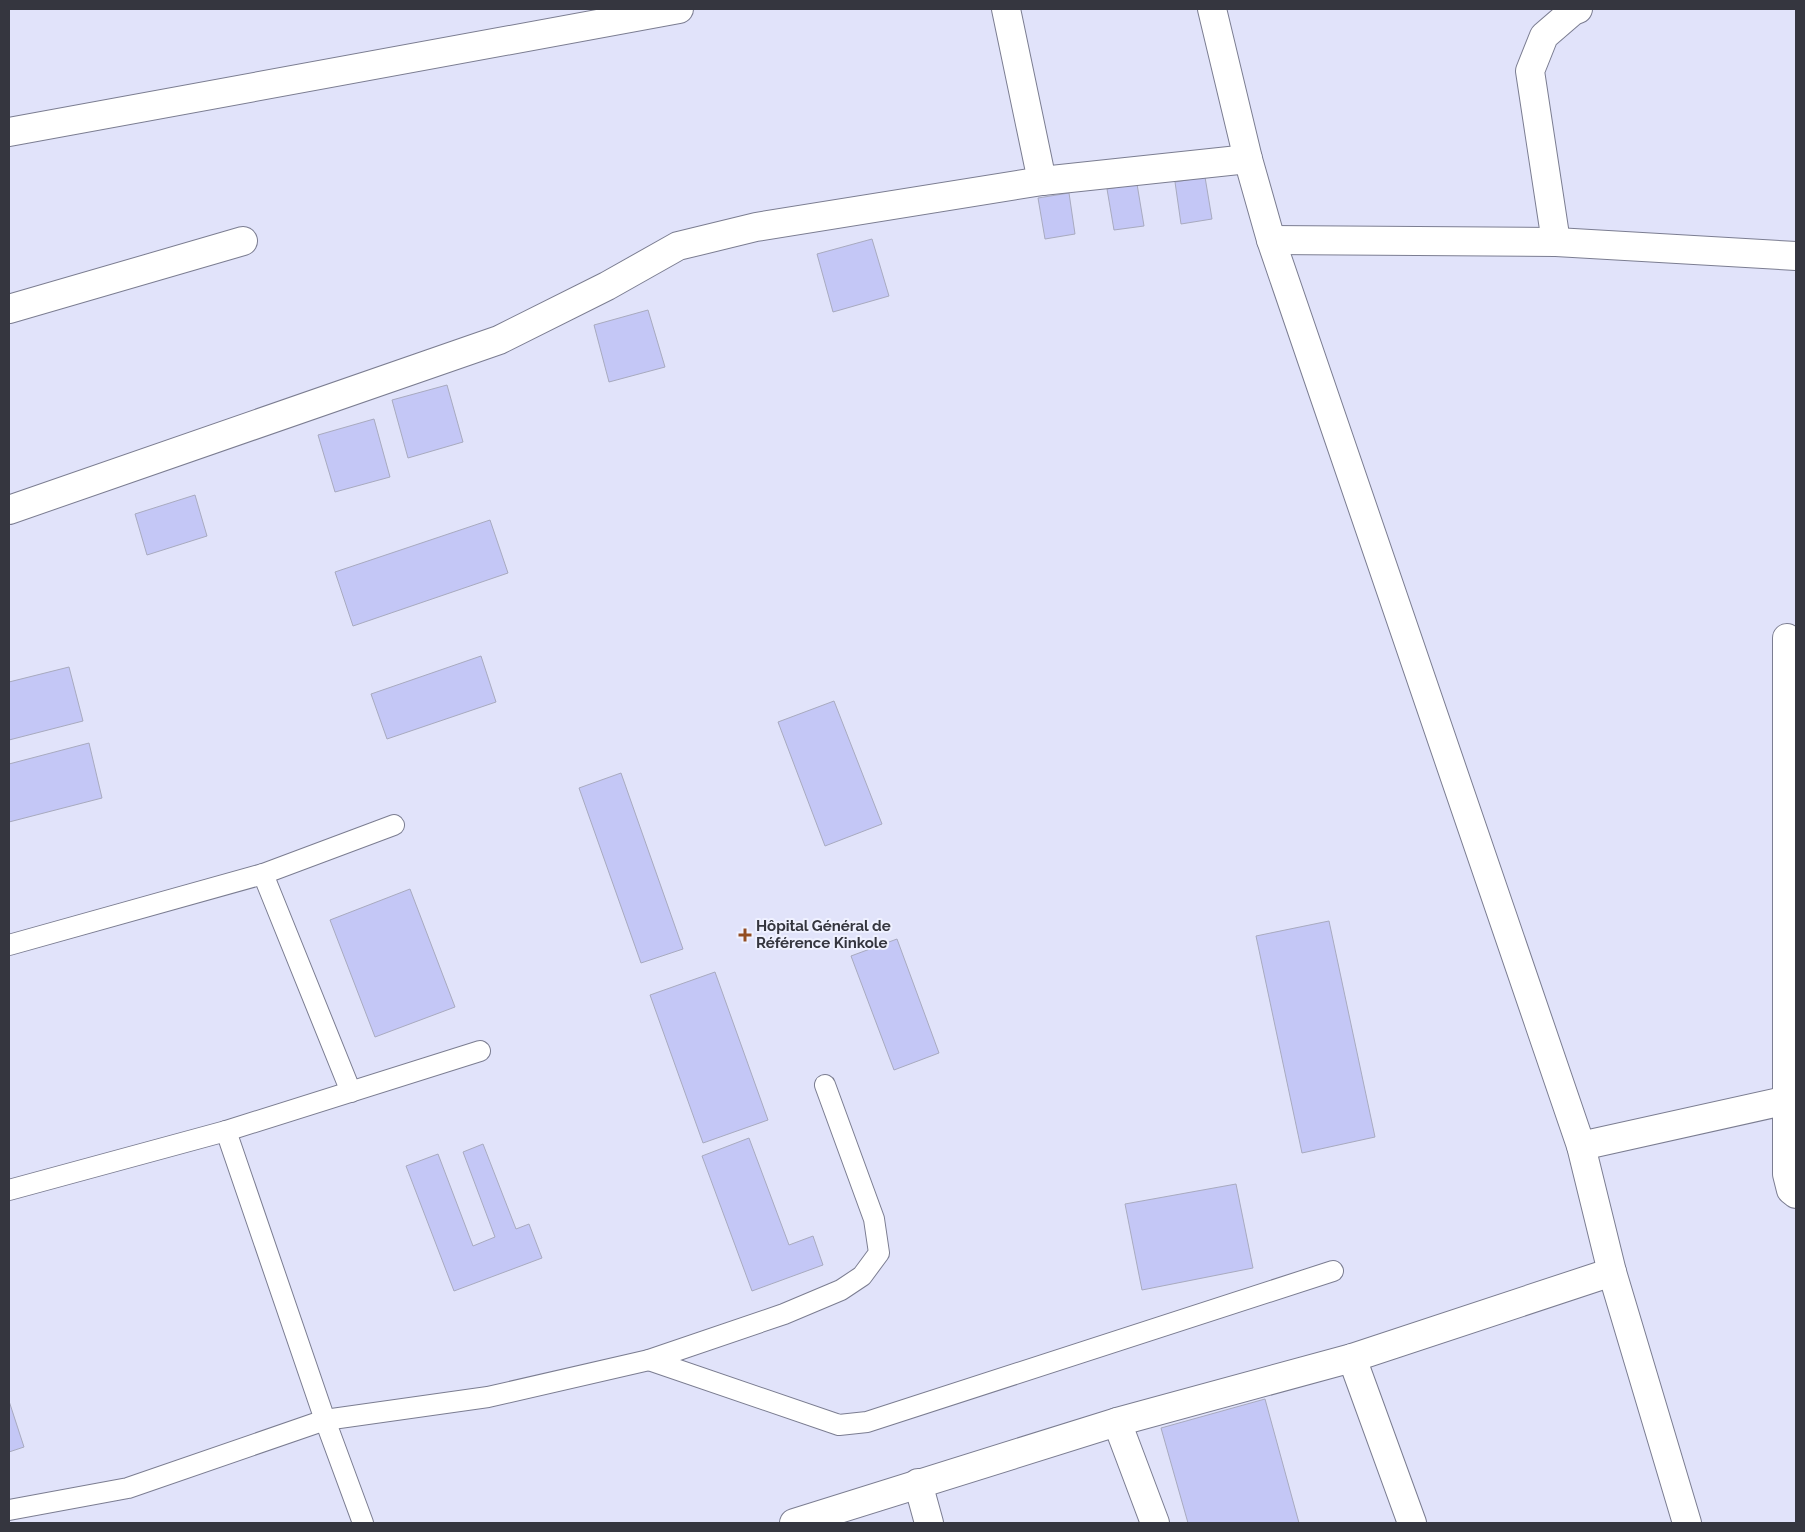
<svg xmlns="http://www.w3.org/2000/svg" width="1805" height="1532" viewBox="0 0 1805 1532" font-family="Raleway,sans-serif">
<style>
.building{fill:#c4c7f6;stroke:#a8aabf}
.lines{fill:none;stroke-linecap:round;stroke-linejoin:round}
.service-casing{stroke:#7b7d91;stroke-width:22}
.minor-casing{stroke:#7b7d91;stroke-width:30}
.service{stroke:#fff;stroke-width:20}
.minor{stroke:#fff;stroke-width:28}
.poi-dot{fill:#924d22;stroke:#eff1ff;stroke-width:2}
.labels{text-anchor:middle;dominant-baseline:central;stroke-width:4;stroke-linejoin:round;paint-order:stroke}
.poi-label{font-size:15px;font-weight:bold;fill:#35363f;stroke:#eff1ff;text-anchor:start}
</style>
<rect width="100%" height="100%" fill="#e1e3fa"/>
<g class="building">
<path d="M1205 177 1212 219 1181 224 1175 182Z"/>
<path d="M1137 184 1144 226 1114 230 1107 189Z"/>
<path d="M1069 193 1075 234 1045 239 1038 198Z"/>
<path d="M872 239 889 296 833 312 817 254Z"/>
<path d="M648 310 665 367 609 382 594 325Z"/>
<path d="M447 385 463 442 408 458 392 400Z"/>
<path d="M374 419 390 477 335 492 318 435Z"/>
<path d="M195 495 207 536 147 555 135 514Z"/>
<path d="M490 520 508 573 353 626 335 572Z"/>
<path d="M481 656 496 702 387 739 371 694Z"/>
<path d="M69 667 83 721 9 740V682Z"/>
<path d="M834 701 882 824 825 846 778 722Z"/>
<path d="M89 743 102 798 9 822V764Z"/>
<path d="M621 773 683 949 641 963 579 788Z"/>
<path d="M410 889 455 1007 375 1037 330 920Z"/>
<path d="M1329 921 1375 1137 1302 1153 1256 936Z"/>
<path d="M897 939 939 1053 894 1070 851 956Z"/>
<path d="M715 972 768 1120 703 1143 650 995Z"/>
<path d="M749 1138 789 1245 813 1236 823 1265 752 1291 702 1156Z"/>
<path d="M483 1144 516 1229 529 1224 542 1258 454 1291 406 1166 438 1154 473 1246 495 1237 463 1152Z"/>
<path d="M1236 1184 1253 1268 1142 1290 1125 1204Z"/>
<path d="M1265 1399 1299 1523H1188L1161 1428Z"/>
<path d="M9 1401 24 1447 9 1452Z"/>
</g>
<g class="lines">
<defs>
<g id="service">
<path d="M263 874 351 1092"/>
<path d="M9 945 263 874 394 825"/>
<path d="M226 1131 325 1420 363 1523"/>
<path d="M9 1190 226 1131 480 1051"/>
<path d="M649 1360 839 1425 867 1422 1333 1271"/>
<path d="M9 1510 128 1488 325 1420 488 1397 649 1360 784 1314 841 1290 862 1276 879 1253 874 1219 825 1085"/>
</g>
<g id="minor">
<path d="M1006 9 1042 181"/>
<path d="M1212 9 1248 159 1271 240 1581 1146 1612 1272 1687 1523"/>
<path d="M9 132 679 9"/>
<path d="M1271 240 1556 242 1796 256"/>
<path d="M1556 242 1530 71 1544 36 1573 11 1578 9"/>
<path d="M9 309 243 241"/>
<path d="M9 510 499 340 607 286 678 246 756 227 1042 181 1248 159"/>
<path d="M1787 638V1174L1791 1190 1796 1194"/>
<path d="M1581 1146 1788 1100"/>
<path d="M1352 1358 1412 1523"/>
<path d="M1117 1422 1155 1523"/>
<path d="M918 1483 929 1523"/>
<path d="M794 1523 1117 1422 1352 1358 1612 1272"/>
</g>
</defs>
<use href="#service" class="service-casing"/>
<use href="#minor" class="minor-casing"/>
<use href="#service" class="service"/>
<use href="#minor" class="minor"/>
</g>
<path class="poi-dot" d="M742.5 927.5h5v5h5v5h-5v5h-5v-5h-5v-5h5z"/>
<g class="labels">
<g class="poi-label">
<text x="756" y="926">Hôpital Général de<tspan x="756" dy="17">Référence Kinkole</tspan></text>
</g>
</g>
<rect width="1805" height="1532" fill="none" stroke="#35363f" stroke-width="20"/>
</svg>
